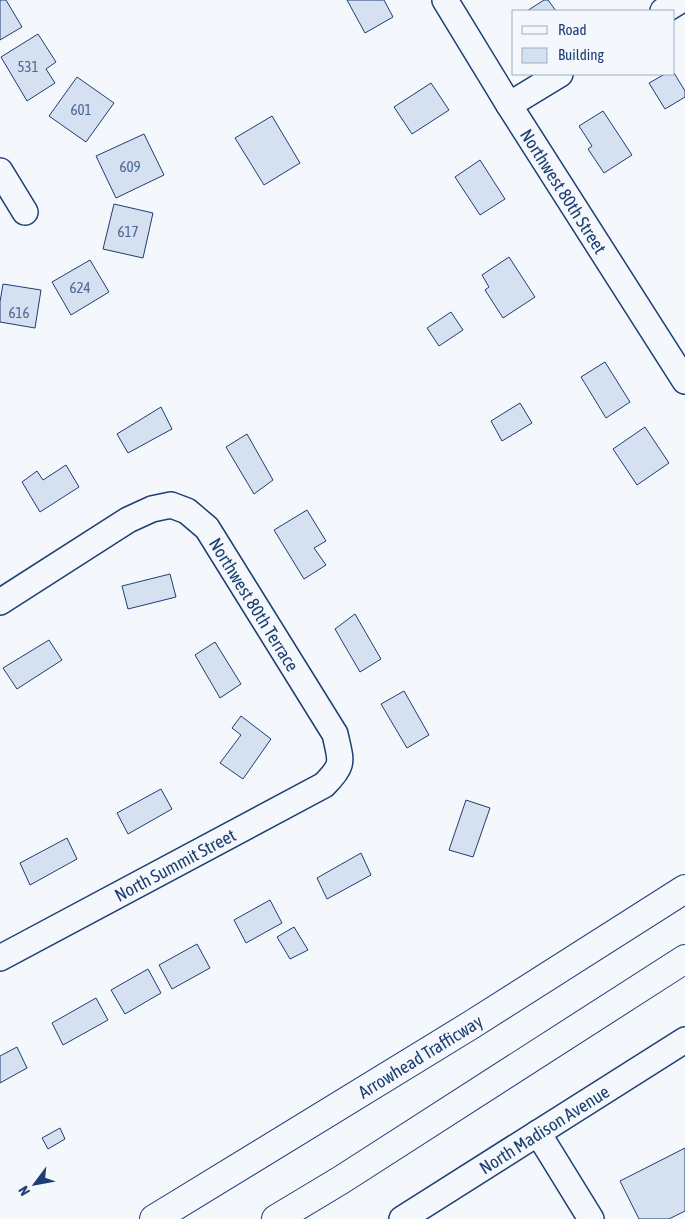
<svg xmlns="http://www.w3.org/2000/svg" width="685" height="1219" viewBox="0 0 685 1219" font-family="'Asap Condensed',sans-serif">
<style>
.building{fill:#d5e0f0;stroke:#1d3f73}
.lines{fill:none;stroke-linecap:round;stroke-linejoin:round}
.minor-casing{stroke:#1d3f73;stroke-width:28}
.highway-casing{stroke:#1d3f73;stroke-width:30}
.minor{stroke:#f4f7fb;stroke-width:25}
.highway{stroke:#f4f7fb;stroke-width:28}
.labels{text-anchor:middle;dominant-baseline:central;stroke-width:4;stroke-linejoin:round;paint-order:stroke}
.number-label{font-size:15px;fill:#4b6792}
.street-label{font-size:18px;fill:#1d3f73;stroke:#f4f7fb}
</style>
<rect width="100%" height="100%" fill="#f4f7fb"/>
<g class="building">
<path d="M0 0H6L22 27 0 40Z"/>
<path d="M347 0H384L393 17 365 33Z"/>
<path d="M544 0H548L556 11H527Z"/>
<path d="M38 34 56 62 46 69 55 83 27 101 1 57Z"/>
<path d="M674 73 685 91V97L665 109 649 83 665 74H674Z"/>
<path d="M77 77 114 103 86 142 49 116Z"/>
<path d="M431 83 449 110 412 134 394 107Z"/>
<path d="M603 111 632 155 604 173 588 149 592 146 579 126Z"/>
<path d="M272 116 300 163 264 185 235 138Z"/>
<path d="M144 134 164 175 116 198 96 156Z"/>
<path d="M480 160 505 199 480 215 455 177Z"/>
<path d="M114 204 153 213 143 258 103 249Z"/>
<path d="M509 257 535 297 503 318 485 290 489 287 482 275Z"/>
<path d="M90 260 109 292 71 315 52 282Z"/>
<path d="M3 284 41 290 35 328 0 322V302Z"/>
<path d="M451 312 463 330 439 346 427 328Z"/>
<path d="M605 362 630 402 606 418 581 377Z"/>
<path d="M520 403 532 423 502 441 491 421Z"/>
<path d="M161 407 172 429 128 453 117 434Z"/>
<path d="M645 427 669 463 637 485 613 449Z"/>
<path d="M247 434 273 480 254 494 226 447Z"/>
<path d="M66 465 79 487 40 512 22 482 37 471 43 480Z"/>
<path d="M307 510 326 541 314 548 326 565 304 579 274 530Z"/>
<path d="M170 574 176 597 128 609 122 586Z"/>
<path d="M355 614 381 659 360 672 335 629Z"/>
<path d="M49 640 62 660 17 689 3 668Z"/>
<path d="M215 642 241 684 220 698 195 655Z"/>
<path d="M404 691 429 735 407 748 381 704Z"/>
<path d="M241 716 271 739 243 779 220 763 241 735 232 728Z"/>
<path d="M161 789 172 809 128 834 117 813Z"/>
<path d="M466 800 490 808 473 857 449 850Z"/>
<path d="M67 838 77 859 30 885 20 863Z"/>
<path d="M361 853 371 875 327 899 317 878Z"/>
<path d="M270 900 282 923 246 943 234 920Z"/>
<path d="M294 927 308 950 290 959 277 937Z"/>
<path d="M197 944 210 968 172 989 159 965Z"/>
<path d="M148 969 161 993 125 1014 111 990Z"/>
<path d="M96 998 108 1020 63 1045 52 1023Z"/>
<path d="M17 1047 27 1068 0 1083V1056Z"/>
<path d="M60 1128 65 1139 48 1149 42 1138Z"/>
<path d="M685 1148V1211L669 1219H639L620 1181Z"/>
</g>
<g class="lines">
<defs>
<g id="minor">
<path id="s1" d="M445 0 509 105 685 381"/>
<path d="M663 11 681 0"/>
<path d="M509 105 560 74"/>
<path d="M0 171 25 212"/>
<path id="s2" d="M0 602 128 520 152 509 171 505 187 511 207 528 335 734C341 762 345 764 324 785L0 958"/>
<path d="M538 1133 591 1219"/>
<path id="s3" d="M402 1219 685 1040"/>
</g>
<g id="highway">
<path id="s4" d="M154 1219 471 1025 685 889"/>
<path d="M276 1219 341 1180 685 959"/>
</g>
</defs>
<use href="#minor" class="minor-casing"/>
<use href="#highway" class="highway-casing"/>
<use href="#minor" class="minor"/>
<use href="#highway" class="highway"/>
</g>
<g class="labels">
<g class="number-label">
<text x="28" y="66">531</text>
<text x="81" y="109">601</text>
<text x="130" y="166">609</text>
<text x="128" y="231">617</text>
<text x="80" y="287">624</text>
<text x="19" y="312">616</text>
</g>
<g class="street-label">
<text stroke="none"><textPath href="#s1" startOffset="225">Northwest 80th Street</textPath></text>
<text stroke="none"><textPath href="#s2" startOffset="331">Northwest 80th Terrace</textPath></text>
<text transform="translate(175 865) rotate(-28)">North Summit Street</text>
<text stroke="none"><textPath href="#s4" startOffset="312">Arrowhead Trafficway</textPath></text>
<text stroke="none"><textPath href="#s3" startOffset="168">North Madison Avenue</textPath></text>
</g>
</g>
<rect x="512" y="10" width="162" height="65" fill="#f4f7fb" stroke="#9eadc5"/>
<rect x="522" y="26" width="25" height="8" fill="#f4f7fb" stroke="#9eadc5"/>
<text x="558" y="35" font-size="15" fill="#1d3f73">Road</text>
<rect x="522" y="48" width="25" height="15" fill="#d5e0f0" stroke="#9eadc5"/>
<text x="558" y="60" font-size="15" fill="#1d3f73">Building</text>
<g transform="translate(35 1184) rotate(238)" stroke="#f4f7fb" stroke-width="4" paint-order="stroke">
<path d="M0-4L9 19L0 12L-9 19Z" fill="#1d3f73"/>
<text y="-8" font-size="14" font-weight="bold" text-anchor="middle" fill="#1d3f73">N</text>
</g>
</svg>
